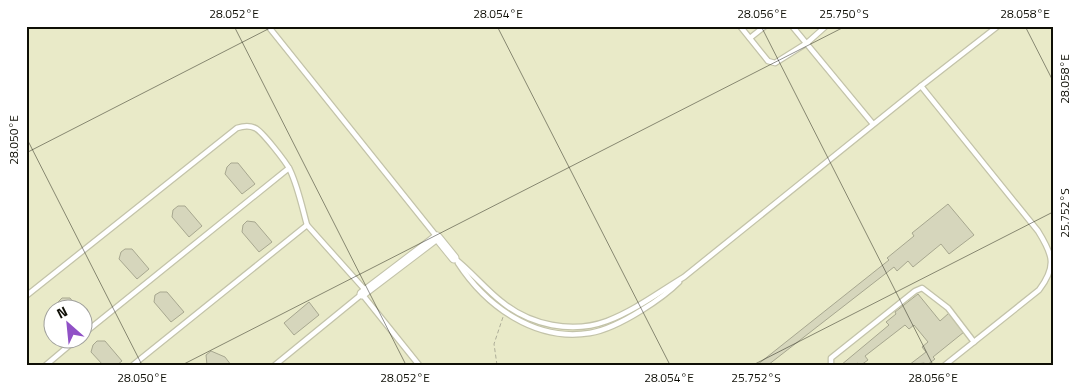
<svg xmlns="http://www.w3.org/2000/svg" width="1079" height="391" viewBox="0 0 1079 391" font-family="'Titillium Web',sans-serif">
<style>
.built{fill:#e9eac8;fill-rule:evenodd}
.building{fill:#d6d6bc;stroke:#a7a78f}
.lines{fill:none;stroke-linecap:round;stroke-linejoin:round}
.service-casing{stroke:#c3c3a9;stroke-width:7}
.minor-casing{stroke:#c3c3a9;stroke-width:11}
.path{stroke:#aeae99;stroke-width:1;stroke-dasharray:4 2.5;stroke-linecap:butt}
.service{stroke:#fff;stroke-width:4.5}
.minor{stroke:#fff;stroke-width:9}
.ticks{fill:none;stroke:#0f0f06;stroke-width:1;stroke-opacity:0.45}
.neatline{fill:none;stroke:#0f0f06;stroke-width:2}
.ticks-label{font-size:12px;text-anchor:middle;fill:#0f0f06}
</style>
<rect width="100%" height="100%" fill="#f4f5da"/>
<path class="built" d="M26 26H1053V365H26ZM52 308H82V338H52Z"/>
<g class="building">
<path d="M231 163H238L255 184 242 194 225 174 227 167Z"/>
<path d="M948 204 974 235 949 254 941 244 913 267 908 261 897 271 894 267 768 365H757L889 260 887 258 914 236 912 233Z"/>
<path d="M178 206H185L202 226 189 237 172 217 173 210Z"/>
<path d="M247 221 255 222 272 242 259 252 242 232 243 225Z"/>
<path d="M125 249H132L149 269 137 279 119 259 121 252Z"/>
<path d="M160 292H167L184 312 171 322 154 302 155 295Z"/>
<path d="M918 294 940 321 949 313 964 332 933 357 935 359 927 365 924 363 909 365 926 352 922 347 928 342 914 325 909 329 905 325 865 356 868 360 861 365 857 363 855 365H841L889 325 886 322 896 314 895 312Z"/>
<path d="M62 298H70L78 308H57L58 302Z"/>
<path d="M309 302 319 315 294 335 284 323Z"/>
<path d="M97 341H105L122 361 117 365H103L91 352 93 345Z"/>
<path d="M211 351 225 357 231 365H207L206 355Z"/>
</g>
<g class="lines">
<defs>
<g id="service">
<path d="M268 26 437 237"/>
<path d="M740 26 768 61 775 63 807 43 826 26"/>
<path d="M792 26 873 124"/>
<path d="M750 38 765 26"/>
<path d="M921 86 1038 231C1053 255 1057 266 1039 290L945 365"/>
<path d="M454 258C471 271 485 289 502 302 530 325 572 334 607 321 634 311 659 292 684 277L921 86 998 26"/>
<path d="M458 263C486 306 535 342 590 333 608 330 626 320 642 310 655 302 668 293 679 282"/>
<path d="M26 296 237 128C243 126 249 125 255 128 262 131 286 162 290 170 298 187 302 207 307 225"/>
<path d="M82 335 289 168"/>
<path d="M46 365 78 338"/>
<path d="M133 365 307 225 366 291"/>
<path d="M275 365 362 294 419 365"/>
<path d="M831 365V358L915 291 922 288 948 308 974 342"/>
</g>
<path id="minor" d="M362 294 437 237 454 258"/>
</defs>
<use href="#service" class="service-casing"/>
<use href="#minor" class="minor-casing"/>
<path class="path" d="M497 365 494 344 503 317"/>
<use href="#service" class="service"/>
<use href="#minor" class="minor"/>
</g>
<path class="ticks" d="M234 26 406 365M497 26 670 365M761 26 933 365M1025 26 1053 81M26 137 142 365M26 153 274 26M182 365 846 26M753 365 1053 212"/>
<rect width="1079" height="391" fill="none" stroke="#ffffff" stroke-width="55"/>
<g transform="translate(68 324) rotate(333)"><circle r="24" fill="#ffffff" stroke="#9f9f9b"/>
<path d="M0-4L9 19L0 12L-9 19Z" fill="#9051c6"/>
<text y="-8" font-size="14" font-weight="bold" text-anchor="middle" fill="#0f0f06">N</text>
</g>
<rect x="28" y="28" width="1024" height="336" class="neatline"/>
<g class="ticks-label">
<text x="234" y="18">28.052°E</text>
<text x="498" y="18">28.054°E</text>
<text x="762" y="18">28.056°E</text>
<text x="844" y="18">25.750°S</text>
<text x="1025" y="18">28.058°E</text>
<text transform="translate(1065 79) rotate(-90)" y="4">28.058°E</text>
<text transform="translate(14 140) rotate(-90)" y="4">28.050°E</text>
<text transform="translate(1065 213) rotate(-90)" y="4">25.752°S</text>
<text x="142" y="382">28.050°E</text>
<text x="405" y="382">28.052°E</text>
<text x="669" y="382">28.054°E</text>
<text x="756" y="382">25.752°S</text>
<text x="933" y="382">28.056°E</text>
</g>
</svg>
